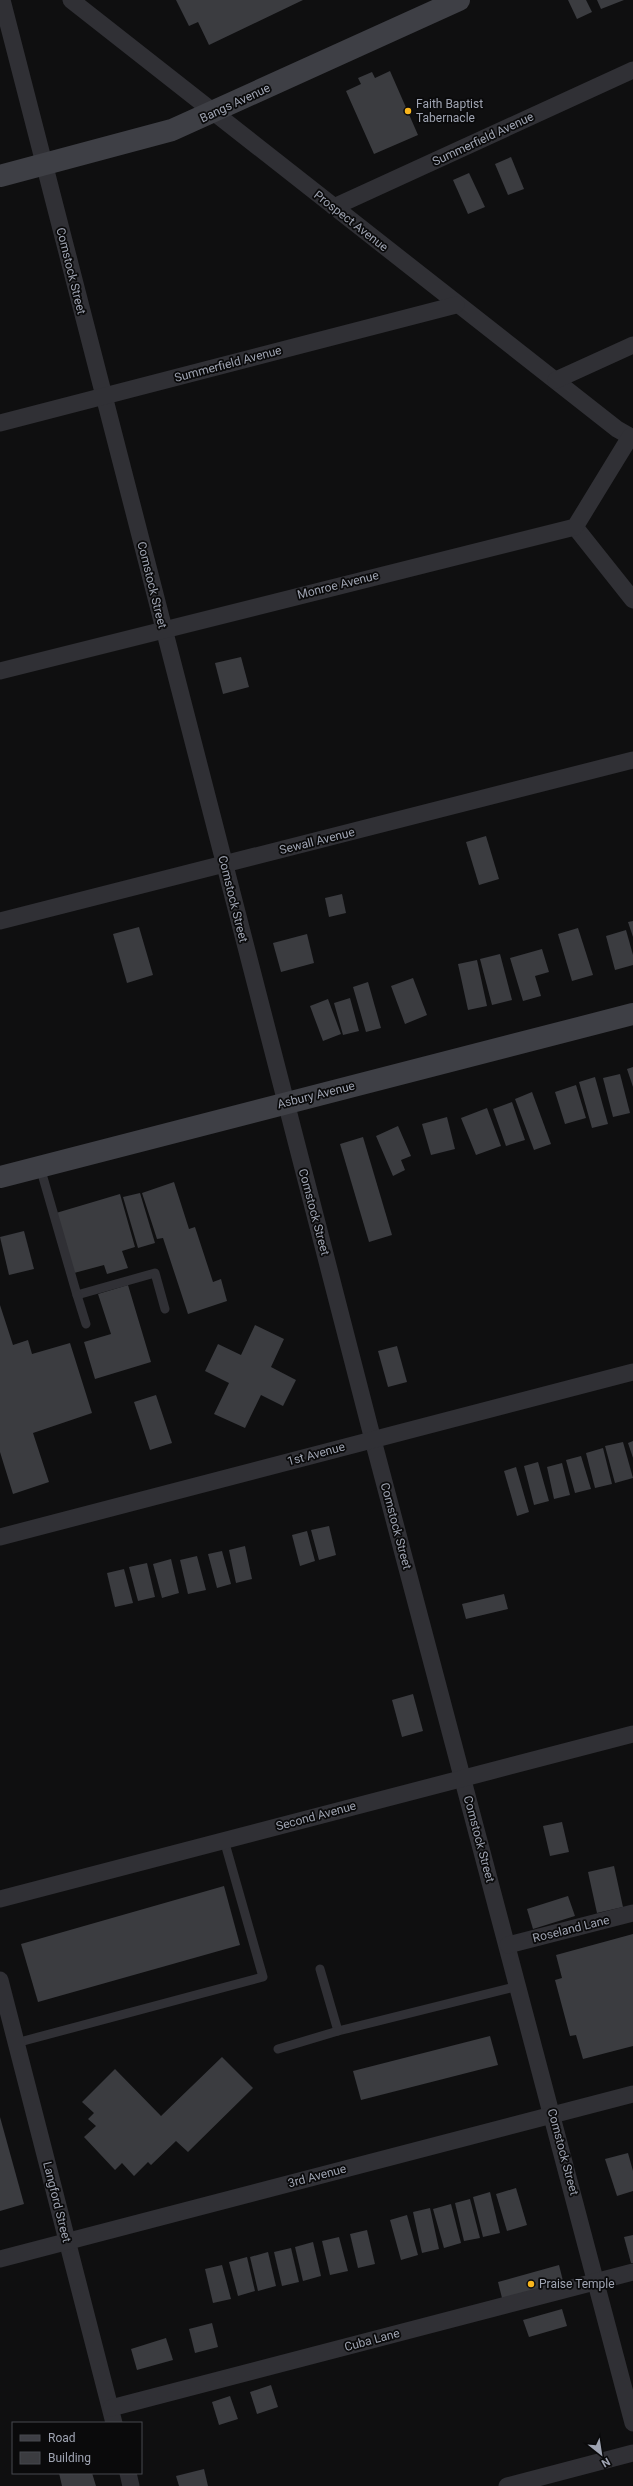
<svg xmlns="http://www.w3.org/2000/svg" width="633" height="2486" viewBox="0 0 633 2486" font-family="Roboto,sans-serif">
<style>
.building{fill:#3b3c40}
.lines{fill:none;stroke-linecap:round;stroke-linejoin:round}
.lane{stroke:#303035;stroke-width:9}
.street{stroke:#303035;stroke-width:17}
.secondary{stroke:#3e3f45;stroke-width:22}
.poi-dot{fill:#fab61d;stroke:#0a0a0b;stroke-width:1.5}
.labels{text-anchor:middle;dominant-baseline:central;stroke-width:3.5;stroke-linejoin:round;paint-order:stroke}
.street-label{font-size:12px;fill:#9fa4b2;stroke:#0a0a0b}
.poi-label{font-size:12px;fill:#9fa4b2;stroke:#0a0a0b;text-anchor:start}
</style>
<rect width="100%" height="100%" fill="#0f0f10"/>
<g class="building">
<path d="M176 0H303L209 45 198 22 189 26Z"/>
<path d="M568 0H586L592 12 577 19Z"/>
<path d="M597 0H624L601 9Z"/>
<path d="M390 71 418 135 374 154 346 91 361 84 358 78 372 72 375 78Z"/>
<path d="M511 157 524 189 508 195 495 164Z"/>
<path d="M469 173 485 207 468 214 453 180Z"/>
<path d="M241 657 249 687 223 694 215 663Z"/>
<path d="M486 836 499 879 479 885 466 842Z"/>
<path d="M342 894 346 913 329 917 325 898Z"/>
<path d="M633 921V937L628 922Z"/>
<path d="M139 927 153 975 127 983 113 934Z"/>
<path d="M578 928 593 975 572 981 558 934Z"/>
<path d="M626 930 633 955V965L615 970 606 936Z"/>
<path d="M307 934 314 963 281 972 273 943Z"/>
<path d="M542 949 549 972 535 976 541 996 523 1001 510 958Z"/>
<path d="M500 954 512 1000 492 1005 480 959Z"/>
<path d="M477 960 487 1006 468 1010 458 964Z"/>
<path d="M413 978 427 1015 405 1024 391 986Z"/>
<path d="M368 982 381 1028 366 1032 353 987Z"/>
<path d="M350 998 359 1031 343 1035 334 1003Z"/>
<path d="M328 999 341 1034 323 1041 310 1006Z"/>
<path d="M633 1067V1087L627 1069Z"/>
<path d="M620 1074 630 1113 613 1117 603 1078Z"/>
<path d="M595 1077 608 1124 592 1128 579 1082Z"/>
<path d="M576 1085 586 1118 565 1124 555 1092Z"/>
<path d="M532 1092 551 1144 534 1150 515 1099Z"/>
<path d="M512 1102 525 1140 506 1146 493 1109Z"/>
<path d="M487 1108 501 1146 476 1155 461 1118Z"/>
<path d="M447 1117 455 1149 431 1155 422 1124Z"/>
<path d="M398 1126 411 1156 401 1160 405 1170 393 1176 376 1136Z"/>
<path d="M363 1137 392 1235 369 1242 340 1144Z"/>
<path d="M174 1182 189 1229 195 1227 213 1282 221 1279 227 1301 188 1314 163 1238 157 1239 142 1193Z"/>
<path d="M140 1193 155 1243 138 1248 123 1197Z"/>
<path d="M120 1194 135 1247 122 1251 128 1268 107 1274 104 1265 74 1273 56 1213Z"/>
<path d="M24 1231 34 1269 9 1275 0 1237Z"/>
<path d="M128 1285 151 1362 95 1379 84 1342 111 1334 98 1294Z"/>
<path d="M0 1305 13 1345 28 1340 32 1354 70 1343 92 1413 33 1433 49 1482 13 1494 0 1452Z"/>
<path d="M255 1325 284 1339 271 1367 296 1380 283 1406 261 1395 245 1428 214 1414 229 1383 205 1371 218 1344 241 1355Z"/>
<path d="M397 1346 407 1382 388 1387 378 1351Z"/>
<path d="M156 1395 172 1443 150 1450 134 1402Z"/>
<path d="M633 1441V1458L628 1443Z"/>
<path d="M623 1442 633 1478 615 1483 605 1446Z"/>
<path d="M603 1448 612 1484 595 1488 586 1453Z"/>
<path d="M581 1456 591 1489 575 1493 566 1460Z"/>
<path d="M538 1462 549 1501 534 1505 524 1466Z"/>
<path d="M562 1463 570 1495 554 1499 547 1467Z"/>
<path d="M516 1467 529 1512 517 1516 504 1471Z"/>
<path d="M329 1526 336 1555 319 1560 311 1530Z"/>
<path d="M307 1531 315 1561 300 1566 292 1535Z"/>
<path d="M245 1546 252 1579 236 1583 229 1550Z"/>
<path d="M222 1551 231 1584 217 1588 208 1554Z"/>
<path d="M197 1556 206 1590 188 1594 180 1560Z"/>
<path d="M171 1559 179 1593 162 1598 153 1564Z"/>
<path d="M147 1563 155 1597 138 1601 129 1567Z"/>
<path d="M124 1569 133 1603 115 1607 107 1573Z"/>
<path d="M504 1594 508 1609 466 1619 462 1604Z"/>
<path d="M413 1694 423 1731 402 1737 392 1700Z"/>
<path d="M562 1822 569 1852 550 1856 543 1826Z"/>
<path d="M614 1866 623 1907 597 1913 588 1872Z"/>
<path d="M224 1886 240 1945 38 2002 21 1944Z"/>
<path d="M568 1896 575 1916 533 1929 527 1909Z"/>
<path d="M633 1934V2046L583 2059 576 2035 570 2036 555 1980 562 1978 556 1955Z"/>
<path d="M490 2036 498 2065 361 2100 353 2071Z"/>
<path d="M222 2057 253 2088 188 2152 176 2141 151 2165 148 2162 134 2176 122 2163 115 2170 84 2137 96 2126 88 2119 94 2113 82 2102 115 2069 161 2116Z"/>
<path d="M0 2117 24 2204 0 2211Z"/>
<path d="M628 2153 633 2171V2191L617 2196 605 2159Z"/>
<path d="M516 2188 527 2225 507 2231 496 2194Z"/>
<path d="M490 2192 500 2233 483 2237 473 2197Z"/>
<path d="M470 2199 480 2238 464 2241 455 2203Z"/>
<path d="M451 2204 461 2243 444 2248 433 2209Z"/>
<path d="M430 2208 439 2249 422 2253 413 2212Z"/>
<path d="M407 2215 418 2255 401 2260 390 2220Z"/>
<path d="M367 2230 375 2264 358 2268 350 2234Z"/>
<path d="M633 2235V2263H631L624 2237Z"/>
<path d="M339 2237 348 2271 330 2275 322 2241Z"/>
<path d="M313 2242 321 2276 303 2281 295 2247Z"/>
<path d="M291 2248 299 2282 282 2286 274 2252Z"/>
<path d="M268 2252 276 2286 258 2291 250 2257Z"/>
<path d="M247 2257 255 2291 238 2296 229 2262Z"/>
<path d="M222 2265 231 2299 213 2303 205 2269Z"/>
<path d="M559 2265 564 2285 503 2302 498 2282Z"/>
<path d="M562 2309 567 2326 529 2337 523 2320Z"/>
<path d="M212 2323 218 2347 195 2353 189 2329Z"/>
<path d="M166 2338 173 2360 137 2370 131 2349Z"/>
<path d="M271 2385 278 2407 257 2414 250 2392Z"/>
<path d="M230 2396 238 2419 219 2425 212 2402Z"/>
<path d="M204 2469 208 2486H179L176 2476Z"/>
<path d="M59 2473H92L96 2486H62Z"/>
</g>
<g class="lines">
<g class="lane">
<path d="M40 1167 77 1295 155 1273 165 1309"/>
<path d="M77 1295 86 1324"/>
<path d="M320 1969 338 2031 519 1986"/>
<path d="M16 2043 263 1977 224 1840"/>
<path d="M278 2049 338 2031"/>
</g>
<g class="street">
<path d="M2 0 373 1440 633 2423"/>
<path d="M71 0 617 429 633 438"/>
<path d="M334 207 633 70"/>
<path d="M556 380 633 345"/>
<path d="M0 423 456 305"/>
<path d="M575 527 633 600"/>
<path d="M0 671 575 527 630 437"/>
<path d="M0 921 633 760"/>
<path d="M0 1537 633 1372"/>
<path d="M0 1899 633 1734"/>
<path d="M508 1945 633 1913"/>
<path d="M0 1980 114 2423"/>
<path d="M0 2259 633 2094"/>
<path d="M111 2408 633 2272"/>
<path d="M128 2473 131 2486"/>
<path d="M507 2486 633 2453"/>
</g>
<g class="secondary">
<path d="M0 176 172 130 459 0"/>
<path d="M0 1177 633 1014"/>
</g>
</g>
<g class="poi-dot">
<circle cx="408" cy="111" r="4"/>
<circle cx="531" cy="2284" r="4"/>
</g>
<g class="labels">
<g class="street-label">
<text transform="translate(235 103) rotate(-25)">Bangs Avenue</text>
<text transform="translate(483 139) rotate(-25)">Summerfield Avenue</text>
<text transform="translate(351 221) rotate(38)">Prospect Avenue</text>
<text transform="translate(71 271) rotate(76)">Comstock Street</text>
<text transform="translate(228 364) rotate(-15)">Summerfield Avenue</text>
<text transform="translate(152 585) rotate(76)">Comstock Street</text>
<text transform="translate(338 585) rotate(-14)">Monroe Avenue</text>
<text transform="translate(317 841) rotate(-14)">Sewall Avenue</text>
<text transform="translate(233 899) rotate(76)">Comstock Street</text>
<text transform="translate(316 1095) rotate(-14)">Asbury Avenue</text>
<text transform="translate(314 1212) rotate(75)">Comstock Street</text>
<text transform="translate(316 1454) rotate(-15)">1st Avenue</text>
<text transform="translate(396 1526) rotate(75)">Comstock Street</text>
<text transform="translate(316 1816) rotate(-15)">Second Avenue</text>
<text transform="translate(479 1839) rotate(75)">Comstock Street</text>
<text transform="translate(571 1929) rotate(-14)">Roseland Lane</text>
<text transform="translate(563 2152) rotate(75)">Comstock Street</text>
<text transform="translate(317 2176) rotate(-15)">3rd Avenue</text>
<text transform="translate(57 2202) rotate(76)">Langford Street</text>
<text transform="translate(372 2340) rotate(-15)">Cuba Lane</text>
</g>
<g class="poi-label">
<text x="416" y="104">Faith Baptist<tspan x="416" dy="14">Tabernacle</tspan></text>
<text x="539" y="2284">Praise Temple</text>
</g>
</g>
<rect x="12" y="2422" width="130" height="52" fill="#0a0a0b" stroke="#46484e"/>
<rect x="20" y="2435" width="20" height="6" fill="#3e3f45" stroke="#46484e"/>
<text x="48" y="2442" font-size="12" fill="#9fa4b2">Road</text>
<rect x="20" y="2452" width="20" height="12" fill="#3b3c40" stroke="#46484e"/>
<text x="48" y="2462" font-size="12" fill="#9fa4b2">Building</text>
<g transform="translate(601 2454) rotate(150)" stroke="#0a0a0b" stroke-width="3" paint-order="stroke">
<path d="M0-3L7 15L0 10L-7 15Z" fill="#9fa4b2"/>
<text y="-6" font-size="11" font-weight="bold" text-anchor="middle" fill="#9fa4b2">N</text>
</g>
</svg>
